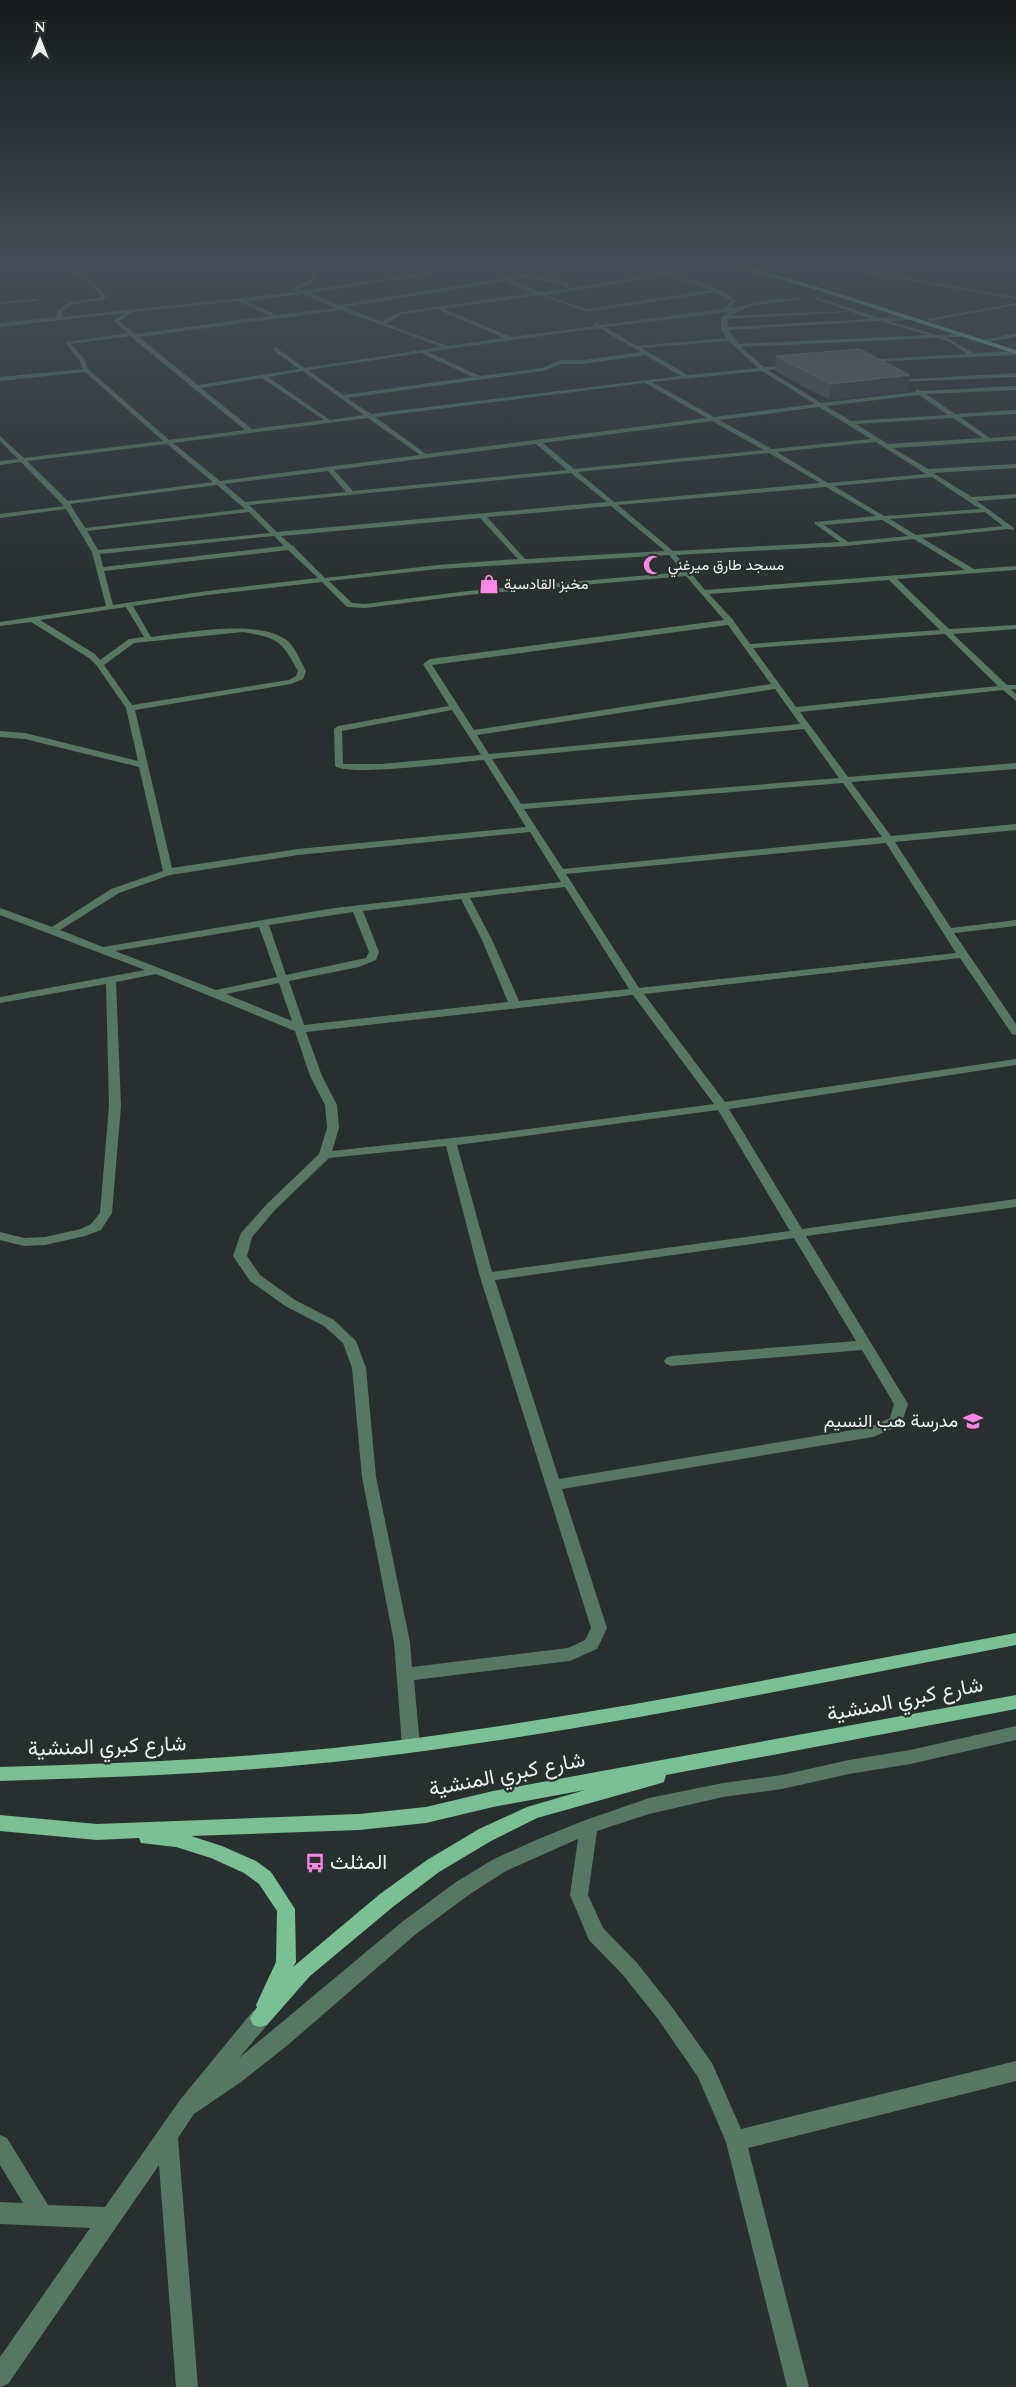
<svg xmlns="http://www.w3.org/2000/svg" width="1016" height="2387" viewBox="0 0 1016 2387" font-family="Spectral,Vazirmatn,serif">
<style>
.lines{fill:none;stroke-linecap:round;stroke-linejoin:round}
.minor{fill:#577762;fill-rule:evenodd}
.major{fill:#7bc094;fill-rule:evenodd}
.wall{fill:#485052}
.shaded-wall{fill:#343c3d}
.building{fill:#5a6263;stroke:#71787a}
.labels{text-anchor:middle;dominant-baseline:central;stroke-width:4.5;stroke-linejoin:round;paint-order:stroke}
.far-poi-label{font-size:15px;fill:#eef3f2;stroke:#28302f;text-anchor:start}
.poi-label{font-size:18px;fill:#eef3f2;stroke:#28302f;text-anchor:end}
.near-street-label{font-size:21px;fill:#eef3f2;stroke:#28302f}
.near-poi-label{font-size:21px;fill:#eef3f2;stroke:#28302f;text-anchor:start}
</style>
<rect width="100%" height="100%" fill="#28302f"/>
<g class="lines">
<g class="minor">
<path d="M50 260H56L88 277 106 296 104 300 73 304 62 312V317L298 292 295 290V287L310 280 319 260H323L314 282 299 289 304 291 508 260H520L310 293 338 305 517 276 519 274 566 282 572 288 657 274 595 260H604L664 273 735 260H746L670 275C692 280 720 285 736 301L729 309 773 299 806 298 751 306 729 316 846 311 848 312 727 319 728 327 871 319 815 299 817 297 880 318 912 317 910 320 889 321 937 335 964 334 962 337H946L973 353 1016 351V355L866 362 863 360 967 354 948 341 937 338 741 347 764 367 793 365 791 368 768 370 821 403 915 392 917 389 921 391 1016 386V390L926 394 955 414 1016 410V414L960 417 990 438 1016 436V440L893 448 928 469 1016 464V468L933 473 972 497 1016 494V498L977 501 1014 528V530L1008 529 922 538 974 569 1016 566V570L897 579 949 629 1016 625V629L953 634 1007 685H1016V689L1011 690 1016 694V701L1003 690 800 712 848 777 1016 763V769L851 782 891 836 1016 824V830L895 842 951 928 1016 920V926L954 933 1016 1024V1035L1012 1034 960 958 644 994 725 1102 1016 1059V1065L729 1109 802 1229 1016 1199V1207L806 1236 908 1404 901 1425 873 1437 562 1489 607 1628 597 1649 570 1661 414 1680 420 1745 417 1750 411 1752 405 1750 402 1745 394 1642 362 1477 352 1368 343 1343 324 1326 285 1306 250 1281 233 1256 241 1233 267 1204 319 1154 327 1128 325 1105 310 1076 295 1031 156 974 116 982 121 1106 112 1213 101 1230 85 1236 45 1245 24 1246 0 1240V1232L24 1238 45 1237 81 1229 91 1224 100 1213 109 1106 106 984 0 1003V997L145 970 0 915V908L52 927 111 889 163 871 139 767 25 739 0 737V731L25 733 138 761 126 708 97 666 89 658 31 622 0 626V622L106 606 92 552 66 509 0 518V514L64 506 21 462 0 465V461L18 459 0 441V436L24 458 163 441 85 372 0 381V377L83 369 79 360 65 342 128 333 113 321 125 313 0 327V323L57 317V311L70 302 100 298 101 296 84 279ZM664 276 711 290 587 309 545 295ZM525 278 562 284 568 289 540 292 511 280ZM506 281 515 287 533 293 401 312 388 317 382 322 345 307ZM716 292 731 301 723 309 601 325 596 322 593 324 595 326 511 337 443 309 539 295 587 312ZM303 294 336 308 277 315 245 301ZM238 301 270 316 135 334 119 321 133 312ZM441 309V311L504 338 448 346 386 324 402 314ZM341 310 442 347 305 368 275 347 273 350 299 369 198 385 139 337ZM729 312 721 318V329L727 338 637 346 605 327ZM880 321 928 335 738 344 729 330ZM599 328 641 352 584 360H561L542 368 480 376 428 352ZM131 336V337L245 430 169 440 88 369 84 359 71 344ZM729 341 758 368 688 375 641 348ZM421 353 473 377 343 395 308 370ZM645 355 681 376 371 414 347 398 543 371 562 364H584ZM303 371 364 415 330 420 268 377ZM762 371 815 404 714 417 652 382ZM262 378 324 420 252 429 201 388ZM645 383 707 418 426 454 375 417ZM919 395 948 415 851 421 826 406ZM819 407 871 439 772 449 719 420ZM368 418 420 455 220 481 173 443ZM953 418 983 438 888 444 856 424ZM712 421 764 450 574 469 543 443ZM876 442 926 474 828 483 777 452ZM167 444 213 482 68 501 27 461ZM536 444 567 470 353 491 334 470ZM769 453 820 483 614 502 578 472ZM328 471 346 492 245 502 224 484ZM571 473 607 502 277 532 249 505ZM932 477 980 509 884 516 834 486ZM217 485 245 509 85 528 70 504ZM826 487 876 516 815 522V524L840 542 673 551 618 505ZM611 506 665 551 525 559 487 517ZM249 512 270 533 98 550 87 531ZM985 512 1003 526 916 535 890 519ZM480 518 518 559 438 565 325 578 295 548 294 546 291 545 281 536ZM882 520 908 536 848 542 824 525ZM274 536 284 546 103 567 100 554ZM914 539 965 570 705 590 676 555 847 546ZM288 550 318 578 207 591 113 605 104 571ZM669 555 683 572 468 591 365 604 352 603 329 581 438 569ZM686 576 724 620 430 659 423 664 449 706 338 726 334 729 335 766C348 777 460 762 484 760L526 827 298 849 172 868 135 710 291 684 303 679 306 671C300 661 295 645 285 639 255 619 186 633 151 637L133 606 207 595 322 582 347 607 365 608 468 595ZM889 580 940 630 750 644 733 620 709 594ZM126 607 144 637 129 639 100 660 95 654 40 620ZM728 625 771 684 474 730 432 665ZM243 632C278 638 281 640 298 671L296 676 289 680 132 705 104 665 134 643ZM945 634 998 686 796 707 753 648ZM775 689 800 724 489 754 477 735ZM452 710 481 755 381 764H343L342 731ZM804 729 839 778 521 804 492 759ZM843 783 882 837 563 869 524 809ZM530 832 561 882 335 908 103 947 60 930 119 893 170 875 298 855ZM886 843 956 953 639 988 566 874ZM565 887 629 989 519 1001 492 940 470 898ZM461 899 482 940 508 1002 304 1025 289 981 359 967 376 960 379 952 363 911ZM353 912 369 952 366 958 286 975 269 925ZM259 927 277 977 216 990 115 951ZM279 983 292 1021 226 994ZM633 995 714 1104 498 1133 332 1151 339 1128 337 1105 322 1076 306 1032ZM718 1110 790 1231 492 1272 457 1145ZM446 1146 480 1277 591 1628 585 1640 568 1648 412 1667 410 1642 376 1477 366 1368 356 1341 334 1320 295 1300 260 1275 247 1256 252 1237 275 1210 329 1158ZM794 1238 856 1341 671 1356 666 1358 664 1361 666 1364 671 1366 862 1350 894 1404 890 1418 870 1427 559 1479 495 1280Z"/>
<path d="M795 260H806L1016 297V299L807 263 763 270 761 269 799 262Z"/>
<path d="M611 265 613 267 547 277 545 276Z"/>
<path d="M876 265 907 268 1016 266V268L907 270 874 267Z"/>
<path d="M37 299 39 301 0 304V302Z"/>
<path d="M1016 303V305L930 321 927 319Z"/>
<path d="M1016 333V337L982 343 979 341Z"/>
<path d="M1016 373V377L899 382 896 380Z"/>
<path d="M1016 1726V1740L910 1764 849 1774 782 1789 723 1797 649 1814 597 1831 588 1895 603 1928 637 1963 672 2007 712 2063 741 2129 1016 2061V2081L748 2148 809 2387H787L726 2142 698 2077 658 2019 623 1975 589 1940 570 1895 578 1839 506 1871 470 1894 416 1934 289 2044 241 2082 194 2114 178 2138 198 2387H176L159 2165 8 2384 0 2387V2357L90 2228 0 2224V2202L23 2203 0 2165V2135L7 2138 48 2205 105 2207 180 2100 253 2011 260 2009 267 2011 270 2018 267 2025 239 2058 402 1922 456 1882 494 1859 536 1840 583 1821 649 1798 723 1783 782 1775 849 1760 910 1750Z"/>
</g>
<g class="major">
<path d="M711 260H719L818 287 1016 350V354L814 289Z"/>
<path d="M1016 1633V1645C798 1687 581 1733 360 1759 241 1773 120 1777 0 1781V1767C120 1763 241 1759 360 1745 581 1719 798 1673 1016 1633Z"/>
<path d="M1016 1695V1709L666 1775 664 1782 658 1784 537 1818 491 1841 439 1872 394 1906 310 1976 267 2025 260 2027 253 2025 250 2018 257 2007 256 2005 276 1962 277 1911 259 1884 244 1873 211 1858 176 1847 141 1843 139 1838 97 1840 0 1831V1815L97 1824 359 1814 426 1807 493 1791ZM585 1790 527 1807 479 1829 427 1860 380 1894 293 1967 296 1962 295 1909 271 1872 256 1861 222 1846 191 1836 359 1830 426 1823 493 1807Z"/>
</g>
</g>
<path class="wall" d="M776 356 910 375 908 391 829 400 775 371Z"/>
<path class="shaded-wall" d="M910 375 908 391 829 400 831 384Z"/>
<path class="building" d="M860 349 910 375 831 384 776 356Z"/>
<linearGradient id="sky" x2="0" y2="1"><stop stop-color="#161a1a"/><stop offset="0.44" stop-color="#424e58"/><stop offset="1" stop-color="#424e58" stop-opacity="0"/></linearGradient>
<rect width="1016" height="594" fill="url(#sky)"/>
<defs>
<symbol id="mosque-bare" viewBox="-9 -9 18 18"><path d="M3.5-4.9A6 6 0 1 0 3.5 4.9A5 5 0 1 1 3.5-4.9Z" fill="#fd86e2" stroke="#28302f" stroke-width="2.5" paint-order="stroke"/></symbol>
<symbol id="shop-bare" viewBox="-9 -9 18 18"><path d="M-5-2.5h2.3a2.7 3.5 0 0 1 5.4 0H5L5.5 6h-11ZM-1.5-2.5h3a1.5 2.3 0 0 0-3 0Z" fill="#fd86e2" stroke="#28302f" stroke-width="2.5" paint-order="stroke"/></symbol>
<symbol id="school-bare" viewBox="-9 -9 18 18"><path d="M0-5L7-2L0 1L-7-2ZM-4 1L0 2.5L4 1V4Q0 6-4 4Z" fill="#fd86e2" stroke="#28302f" stroke-width="2.5" paint-order="stroke"/></symbol>
<symbol id="bus-bare" viewBox="-9 -9 18 18"><path d="M-5-6H5V4H4V6H2V4H-2V6H-4V4H-5ZM-3.5-4V0h7V-4ZM-3.5 1.2v1.5H-2V1.2ZM2 1.2v1.5H3.5V1.2Z" fill="#fd86e2" stroke="#28302f" stroke-width="2.5" paint-order="stroke"/></symbol>
</defs>
<g fill-rule="evenodd">
<use href="#mosque-bare" x="639" y="551" width="28" height="28"/>
<use href="#shop-bare" x="475" y="570" width="28" height="28"/>
<use href="#school-bare" x="959" y="1407" width="28" height="28"/>
<use href="#bus-bare" x="301" y="1849" width="28" height="28"/>
</g>
<g class="labels">
<g class="far-poi-label">
<text x="668" y="565">مسجد طارق ميرغني</text>
<text x="504" y="584">مخبز القادسية</text>
</g>
<g class="poi-label">
<text x="958" y="1421">مدرسة هب النسيم</text>
</g>
<g class="near-street-label">
<text transform="translate(905 1700) rotate(-11)">شارع كبري المنشية</text>
<text transform="translate(107 1747) rotate(-2)">شارع كبري المنشية</text>
<text transform="translate(507 1775) rotate(-11)">شارع كبري المنشية</text>
</g>
<g class="near-poi-label">
<text x="330" y="1863">المثلث</text>
</g>
</g>
<g transform="translate(40 40)" stroke="#28302f" stroke-width="4" paint-order="stroke">
<path d="M0-4L9 19L0 12L-9 19Z" fill="#eef3f2"/>
<text y="-8" font-size="14" font-weight="bold" text-anchor="middle" fill="#eef3f2">N</text>
</g>
</svg>
